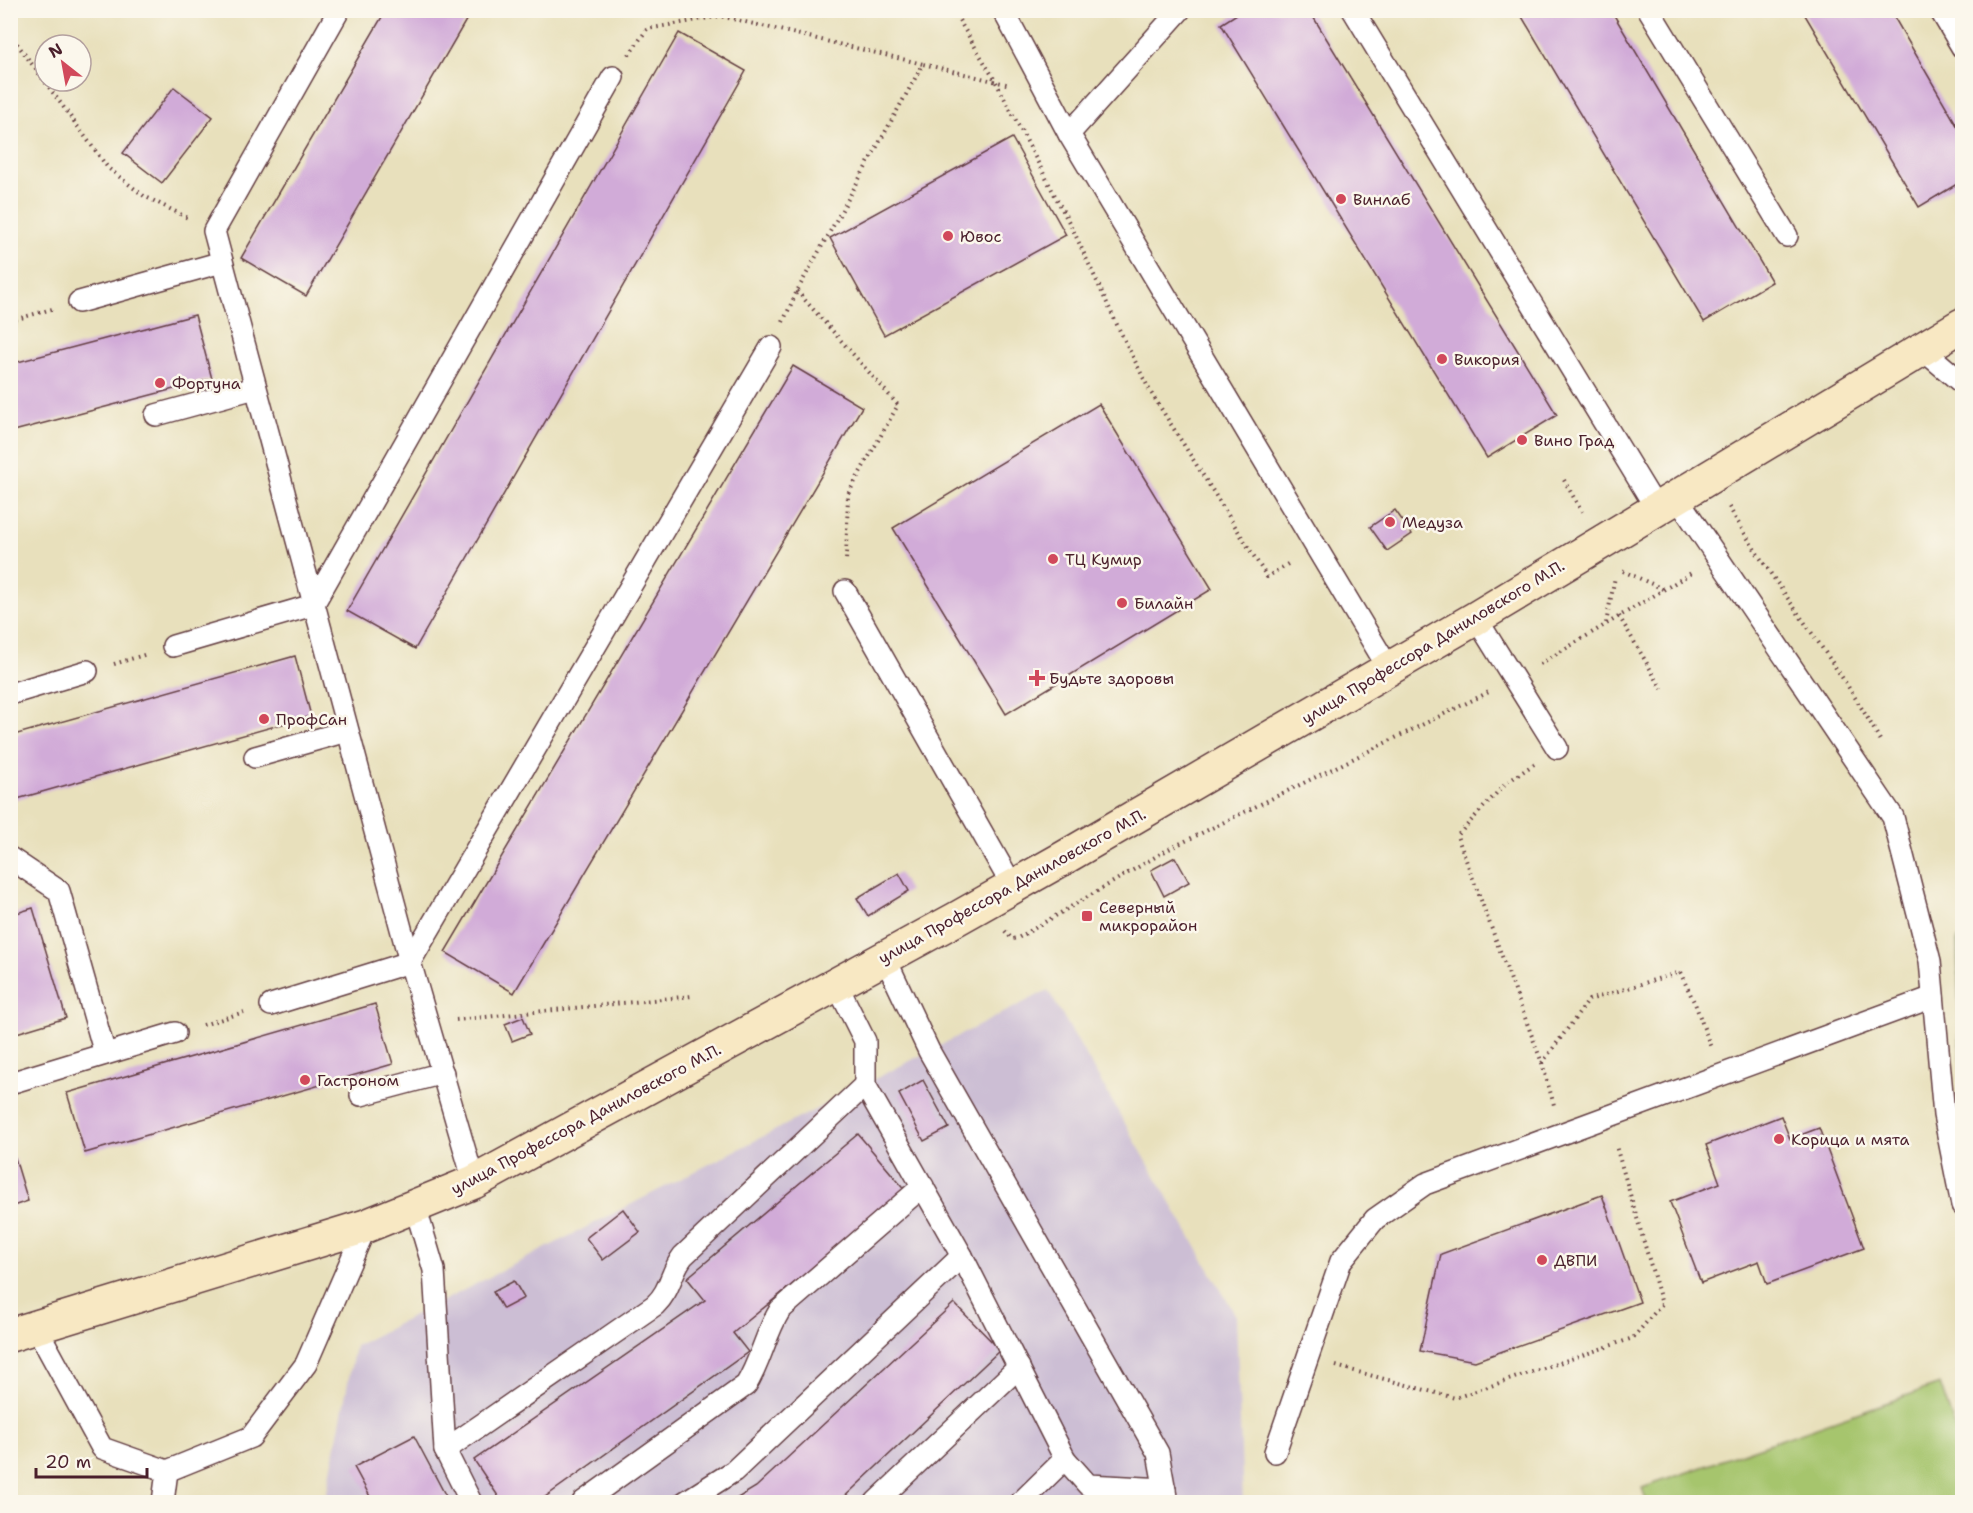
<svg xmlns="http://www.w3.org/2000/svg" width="1973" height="1513" viewBox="0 0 1973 1513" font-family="'Shantell Sans',sans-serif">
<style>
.industrial{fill:#ccbed4}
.green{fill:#a6c56d;stroke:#78724c;stroke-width:1.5}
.forest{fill:#84aa60;stroke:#676446;stroke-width:1.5}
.building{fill:#d1abd8}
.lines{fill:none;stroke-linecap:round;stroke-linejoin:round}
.lane-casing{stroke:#623c41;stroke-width:24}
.secondary-casing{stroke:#623c41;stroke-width:36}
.path{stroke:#623c41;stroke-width:4;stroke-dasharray:1.5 4.5;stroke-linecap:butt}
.lane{stroke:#fff;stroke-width:21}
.secondary{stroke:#f8e8c3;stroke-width:33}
.poi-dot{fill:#d1495b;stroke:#fbf7ec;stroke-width:2}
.labels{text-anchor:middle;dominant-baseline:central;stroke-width:5;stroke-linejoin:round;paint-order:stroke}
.poi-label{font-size:16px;fill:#4a1f2b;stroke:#fbf7ec;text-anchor:start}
.street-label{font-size:16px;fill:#4a1f2b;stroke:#fbf7ec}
</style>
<rect width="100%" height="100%" fill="#fbf7ec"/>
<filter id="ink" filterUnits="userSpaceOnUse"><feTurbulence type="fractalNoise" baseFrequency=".0167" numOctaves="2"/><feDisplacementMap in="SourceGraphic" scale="12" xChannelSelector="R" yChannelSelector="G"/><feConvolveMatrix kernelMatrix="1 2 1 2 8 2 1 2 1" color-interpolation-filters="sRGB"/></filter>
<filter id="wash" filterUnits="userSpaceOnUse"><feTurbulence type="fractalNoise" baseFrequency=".008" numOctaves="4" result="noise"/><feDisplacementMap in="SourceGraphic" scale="24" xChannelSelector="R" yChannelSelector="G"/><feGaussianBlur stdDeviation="1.35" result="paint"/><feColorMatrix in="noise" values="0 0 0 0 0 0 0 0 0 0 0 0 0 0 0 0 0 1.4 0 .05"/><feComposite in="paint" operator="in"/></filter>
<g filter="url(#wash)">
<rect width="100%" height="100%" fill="#e8e0bc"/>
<path class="industrial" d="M1048 990 1236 1316 1243 1502H325L355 1346Z"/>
<path class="green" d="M1940 1384 1962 1449V1502H1647L1642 1488Z"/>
<path class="forest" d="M1962 937V1070L1960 1059 1957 939Z"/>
<g id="blocks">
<g class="building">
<path d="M386 10H472L306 296 241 258Z"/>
<path d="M1243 10H1309L1557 415 1487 458 1221 24Z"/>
<path d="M1518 10H1611L1772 282 1704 322Z"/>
<path d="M1802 10H1890L1962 134V181L1919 207Z"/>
<path d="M679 33 746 71 415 649 347 611Z"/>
<path d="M174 87 213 117 162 183 123 153Z"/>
<path d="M1012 138 1066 235 884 335 830 238Z"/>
<path d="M195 315 212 379 10 432V364Z"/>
<path d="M793 366 862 407 514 993 445 952Z"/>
<path d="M1099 404 1212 589 1006 714 893 528Z"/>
<path d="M1395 510 1412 534 1387 551 1370 527Z"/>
<path d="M295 656 311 716 10 801V736Z"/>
<path d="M1175 857 1189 882 1164 896 1151 870Z"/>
<path d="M899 873 909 891 868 916 857 898Z"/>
<path d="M33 908 66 1018 10 1035V915Z"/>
<path d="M375 1004 393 1064 85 1153 67 1093Z"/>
<path d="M523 1017 530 1034 512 1041 505 1024Z"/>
<path d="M923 1080 949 1128 924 1141 899 1094Z"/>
<path d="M1781 1116 1790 1139 1819 1128 1864 1248 1767 1284 1759 1261 1701 1283 1670 1202 1720 1183 1706 1145Z"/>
<path d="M858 1134 906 1191 733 1333 748 1352 538 1502H502L474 1460 705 1300 687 1278Z"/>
<path d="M15 1158 28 1201 10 1207V1160Z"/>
<path d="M1602 1195 1640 1302 1475 1361 1420 1351 1441 1254Z"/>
<path d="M623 1209 640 1232 603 1260 586 1238Z"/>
<path d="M514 1281 524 1298 503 1309 493 1292Z"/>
<path d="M954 1303 1000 1350 839 1502H731L756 1487Z"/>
<path d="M414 1436 449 1502H373L354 1467Z"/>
</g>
</g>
</g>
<g filter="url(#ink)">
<use href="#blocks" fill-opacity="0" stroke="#623c41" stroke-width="1.5"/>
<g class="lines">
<defs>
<g id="lane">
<path d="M339 10 214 231 410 962 474 1182"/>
<path d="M1003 10 1069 134 1389 669"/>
<path d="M1353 10 1656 508"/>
<path d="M1649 10 1787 236"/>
<path d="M1940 10 1962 47"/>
<path d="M1069 134 1180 10"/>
<path d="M79 302 222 262"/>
<path d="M1922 349 1962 383"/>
<path d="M156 415 255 388"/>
<path d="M1676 496 1893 817 1930 961 1944 1115 1962 1205"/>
<path d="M845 591 1013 887"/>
<path d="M1476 618 1557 748"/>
<path d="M173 646 313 605 613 77"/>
<path d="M10 694 87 671"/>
<path d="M255 757 347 731"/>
<path d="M10 858 59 891 105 1054"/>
<path d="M885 958 929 1051 1158 1453 1167 1502"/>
<path d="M837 985 865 1041V1085L962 1256 1065 1459 1088 1485 1165 1489"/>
<path d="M271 1005 410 962 771 347"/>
<path d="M10 1083 175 1033"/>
<path d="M361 1095 443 1073"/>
<path d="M415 1206 434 1270 445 1450 471 1502"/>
<path d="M36 1327 102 1448 167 1471 251 1437 306 1364 366 1226"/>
<path d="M445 1450 655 1305C671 1290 670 1273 683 1256L865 1085"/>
<path d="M1275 1452 1341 1261 1375 1219 1425 1184 1933 997"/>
<path d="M163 1502 167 1471"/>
<path d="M583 1502 746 1385C761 1361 765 1334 780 1310L923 1186"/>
<path d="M685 1502 734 1471 962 1256"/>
<path d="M876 1502 1019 1367"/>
<path d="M1021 1502 1065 1459"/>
</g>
<path id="secondary" d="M10 1335 366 1226 474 1182 956 919 1062 859 1476 618 1962 325"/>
</defs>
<use href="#lane" class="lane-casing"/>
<use href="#secondary" class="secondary-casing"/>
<g class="path">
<path d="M953 10 996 82 1074 232 1119 329 1150 391 1267 577 1291 562"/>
<path d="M10 34 108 168 144 196 188 218"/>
<path d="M629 55 647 29 720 16 923 64"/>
<path d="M797 291 898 405 848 494 846 563"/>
<path d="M10 321 52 309"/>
<path d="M783 322 797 291 923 64 1010 85"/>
<path d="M1564 480 1582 512"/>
<path d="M1729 507C1775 588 1836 659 1880 740"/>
<path d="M1623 571 1663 589"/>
<path d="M1619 616 1662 689"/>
<path d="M1606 623 1615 577"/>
<path d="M114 664 147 654"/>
<path d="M1540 664 1693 572"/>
<path d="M1534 764 1505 784 1457 836 1542 1063 1554 1105"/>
<path d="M1005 931 1012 939 1018 938 1167 850 1489 692"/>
<path d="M456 1020 692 996"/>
<path d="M203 1025 244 1012"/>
<path d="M1542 1063 1589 1000 1680 972 1696 1006 1711 1048"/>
<path d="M1336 1366 1455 1398 1633 1338 1662 1304 1616 1146"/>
</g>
<use href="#lane" class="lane"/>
<use href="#secondary" class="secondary"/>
</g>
</g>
<g class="poi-dot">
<circle cx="1341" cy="199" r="6"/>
<circle cx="948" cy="236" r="6"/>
<circle cx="1442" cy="359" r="6"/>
<circle cx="160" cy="383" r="6"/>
<circle cx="1522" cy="440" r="6"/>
<circle cx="1390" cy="522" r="6"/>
<circle cx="1053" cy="559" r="6"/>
<circle cx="1122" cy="603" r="6"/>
<path d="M1034 669h6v6h6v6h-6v6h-6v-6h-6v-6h6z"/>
<circle cx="264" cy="719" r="6"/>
<rect x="1081" y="910" width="12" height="12" rx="3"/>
<circle cx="305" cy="1080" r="6"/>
<circle cx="1779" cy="1139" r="6"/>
<circle cx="1542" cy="1260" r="6"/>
</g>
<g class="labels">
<g class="poi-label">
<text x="1353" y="199">Винлаб</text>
<text x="960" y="236">Ювос</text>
<text x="1454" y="359">Викория</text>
<text x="172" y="383">Фортуна</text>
<text x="1534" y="440">Вино Град</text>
<text x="1402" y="522">Медуза</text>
<text x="1065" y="559">ТЦ Кумир</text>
<text x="1134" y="603">Билайн</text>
<text x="1049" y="678">Будьте здоровы</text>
<text x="276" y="719">ПрофСан</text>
<text x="1099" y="907">Северный<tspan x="1099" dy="18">микрорайон</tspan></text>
<text x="317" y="1080">Гастроном</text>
<text x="1791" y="1139">Корица и мята</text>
<text x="1554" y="1260">ДВПИ</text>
</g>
<g class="street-label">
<text transform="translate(1433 642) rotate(-31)">улица Профессора Даниловского М.П.</text>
<text transform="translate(1012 886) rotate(-29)">улица Профессора Даниловского М.П.</text>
<text transform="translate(586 1119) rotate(-28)">улица Профессора Даниловского М.П.</text>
</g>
</g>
<rect width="1973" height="1513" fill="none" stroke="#fbf7ec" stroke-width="36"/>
<g transform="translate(63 63) rotate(329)"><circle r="28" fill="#fbf7ec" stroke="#b4a19f" stroke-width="1.5"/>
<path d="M0-4.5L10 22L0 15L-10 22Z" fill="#d1495b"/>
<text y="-9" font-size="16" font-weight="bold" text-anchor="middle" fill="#4a1f2b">N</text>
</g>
<path d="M36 1468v9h111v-9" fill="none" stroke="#4a1f2b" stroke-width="3"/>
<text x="45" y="1468" font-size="18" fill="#4a1f2b" stroke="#fbf7ec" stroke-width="4.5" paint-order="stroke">20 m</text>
</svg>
